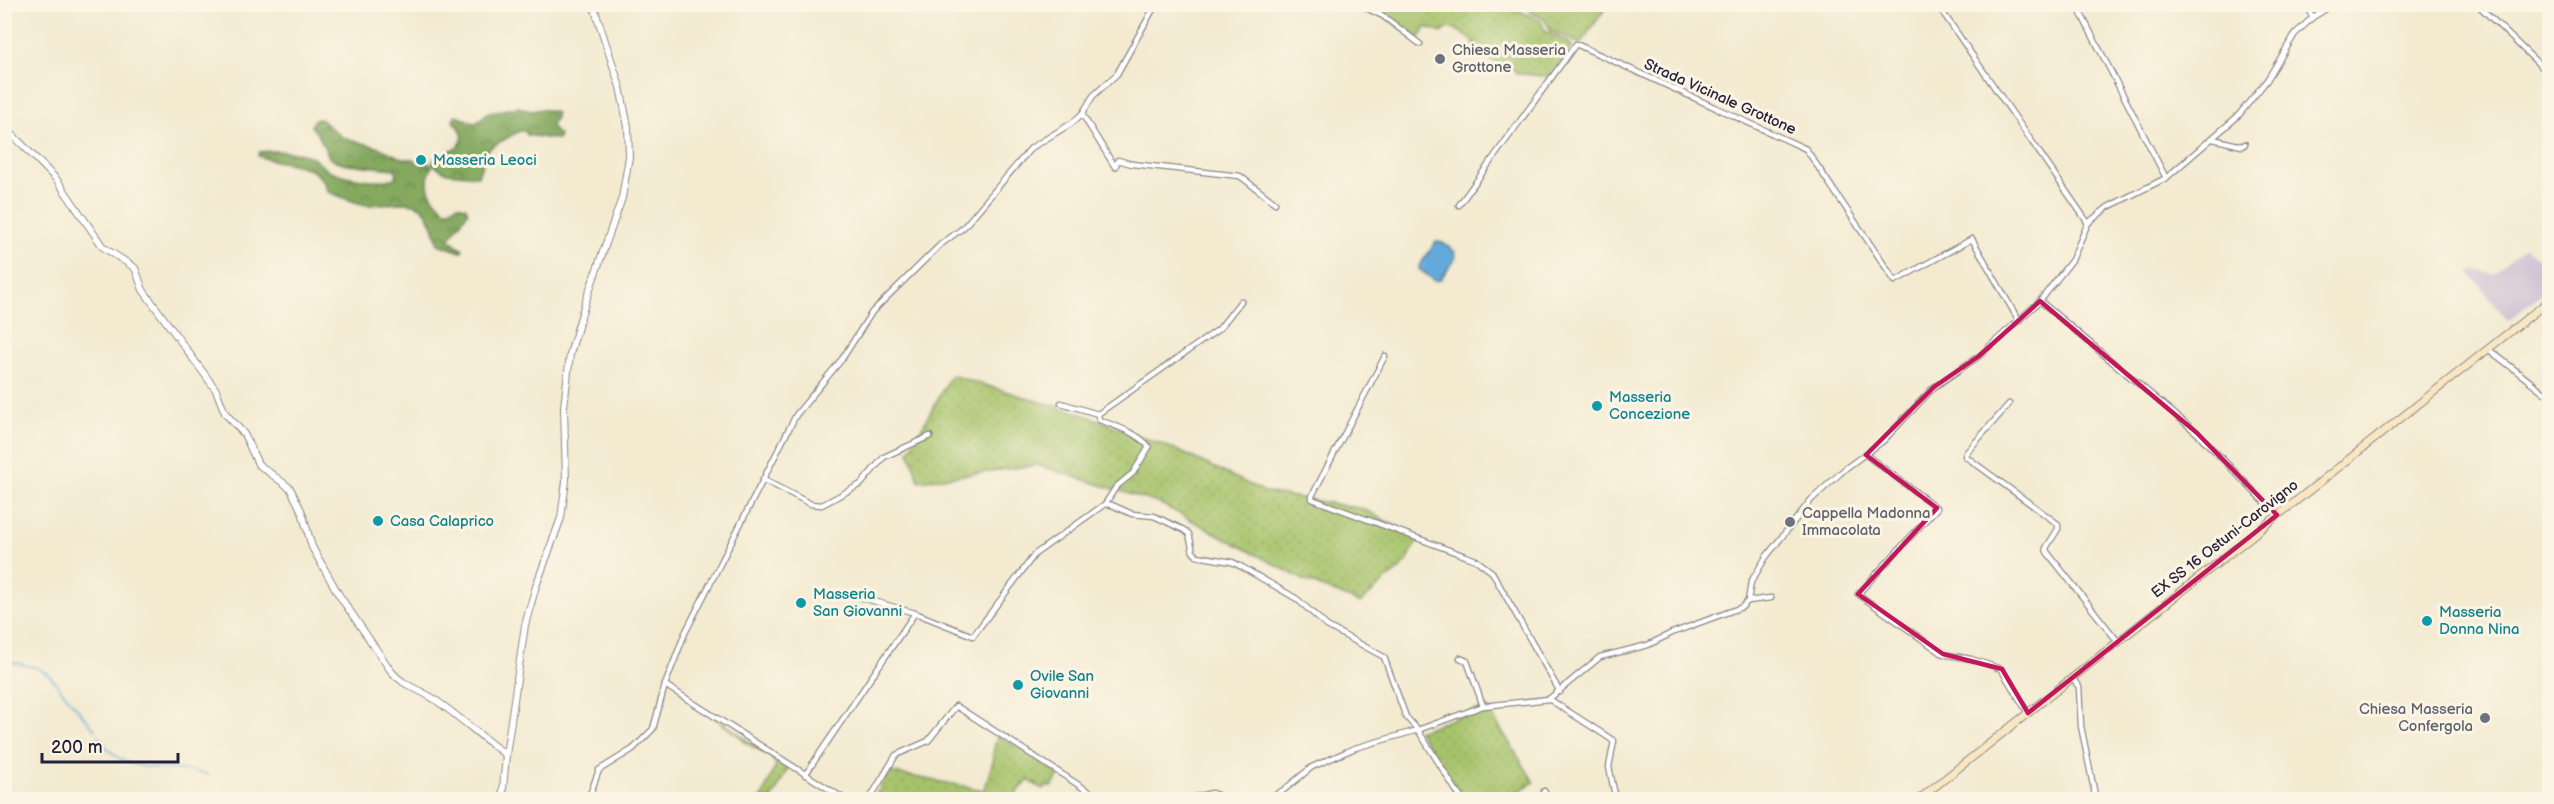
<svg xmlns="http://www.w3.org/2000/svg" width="2554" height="804" viewBox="0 0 2554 804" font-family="'Balsamiq Sans',sans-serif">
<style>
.industrial{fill:#ccbed3}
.grass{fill:url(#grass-dots);stroke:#647252;stroke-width:1.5}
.forest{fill:url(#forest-crowns);stroke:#53664c;stroke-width:1.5}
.water{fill:#63aada;stroke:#42668a;stroke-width:1.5}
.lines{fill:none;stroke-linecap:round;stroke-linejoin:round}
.stream{stroke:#63aada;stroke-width:1.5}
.minor-casing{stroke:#8a8686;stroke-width:7}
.tertiary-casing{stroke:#8a8686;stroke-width:8}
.secondary-casing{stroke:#8a8686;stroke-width:9}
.minor{stroke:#fff;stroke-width:4.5}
.tertiary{stroke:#fff;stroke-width:6}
.secondary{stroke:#f9e7c3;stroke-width:7}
.marked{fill:none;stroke:#c2185b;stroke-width:4.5;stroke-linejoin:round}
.worship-dot{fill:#6b7280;stroke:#fcf5e5;stroke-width:2}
.culture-dot{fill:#0f9aa8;stroke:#fcf5e5;stroke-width:2}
.labels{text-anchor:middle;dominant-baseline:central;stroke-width:6;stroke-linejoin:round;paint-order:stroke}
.worship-label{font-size:15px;fill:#5b616d;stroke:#fcf5e5;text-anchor:start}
.street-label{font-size:15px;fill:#22223b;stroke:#fcf5e5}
.culture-label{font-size:15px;fill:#0d838f;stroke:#fcf5e5;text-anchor:start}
</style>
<defs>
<pattern id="grass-dots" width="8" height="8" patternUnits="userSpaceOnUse" patternTransform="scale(1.5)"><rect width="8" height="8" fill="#a6c36a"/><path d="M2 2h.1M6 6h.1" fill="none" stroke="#8fa75d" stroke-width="1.8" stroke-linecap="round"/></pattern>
<pattern id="forest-crowns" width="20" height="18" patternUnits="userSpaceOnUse" patternTransform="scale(1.5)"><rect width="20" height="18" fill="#84a95e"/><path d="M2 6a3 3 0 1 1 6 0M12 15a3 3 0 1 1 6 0" fill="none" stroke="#6c894f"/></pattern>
</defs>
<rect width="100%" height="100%" fill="#fcf5e5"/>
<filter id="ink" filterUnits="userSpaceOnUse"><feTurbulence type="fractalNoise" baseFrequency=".0167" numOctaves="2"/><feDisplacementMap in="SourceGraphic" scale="12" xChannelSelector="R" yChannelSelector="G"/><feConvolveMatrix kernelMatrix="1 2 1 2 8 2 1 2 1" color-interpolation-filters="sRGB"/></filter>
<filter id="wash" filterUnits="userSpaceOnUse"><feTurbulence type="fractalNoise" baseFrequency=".008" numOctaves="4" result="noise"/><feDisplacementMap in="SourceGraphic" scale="24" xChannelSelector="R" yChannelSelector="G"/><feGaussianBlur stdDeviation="1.35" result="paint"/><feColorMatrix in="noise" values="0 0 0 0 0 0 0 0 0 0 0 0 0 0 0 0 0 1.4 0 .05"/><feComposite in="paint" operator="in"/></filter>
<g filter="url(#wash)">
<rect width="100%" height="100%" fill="#f3ead0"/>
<path class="industrial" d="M2525 247 2549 267V288L2508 321 2469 272 2474 270 2492 274Z"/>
<g class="grass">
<path d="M1366 5H1507L1541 21 1545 31 1571 44 1572 47 1550 77 1516 73V71L1472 52 1475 42 1457 30 1448 28 1442 33 1426 27 1419 39Z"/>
<path d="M1529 5H1608L1580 44 1551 31 1544 19 1530 12Z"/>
<path d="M951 375 1085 415 1179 451 1265 492 1364 509 1418 539 1406 563 1360 603 1302 579 1161 504 1037 465 919 481 909 451Z"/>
<path d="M1487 707 1534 782 1506 799H1464L1418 731Z"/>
<path d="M711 715 788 768 772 799H761L776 765 771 757 743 741 742 738Z"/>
<path d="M997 736 1028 752 1060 774 1052 787 1047 786 1043 789 1028 780 1012 799 873 800 889 772 984 790 994 758 993 753Z"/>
</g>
<g class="forest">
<path d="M518 107 533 111C538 108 551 110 556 113V118L551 124 554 131 559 135 558 139C547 139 537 136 527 135L525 131H519L488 149 478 176 447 173 432 164 434 159C445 151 466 150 462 132L453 121 455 115 474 123 478 122 487 113Z"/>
<path d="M320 119 342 137 380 148 404 159H414L420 166 426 161 432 167C422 186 431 197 445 210H450L457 205 466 207 468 212 449 239 463 249 461 252 438 244C426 193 414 203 369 205 359 205 338 196 328 192 326 190 326 186 324 183 313 161 278 165 258 156L259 152C273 150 298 151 311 157 317 159 320 166 326 169 342 177 378 184 395 178L397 174 395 169 346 164 330 159 319 136 311 126 314 120Z"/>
</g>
<path class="water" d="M1440 241 1454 251 1456 257 1440 280 1435 281 1419 269V266L1436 242Z"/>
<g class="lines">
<g class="stream">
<path d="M4 660 37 668 48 674 95 730"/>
<path d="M98 736C126 781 165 761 209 775"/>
</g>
</g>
</g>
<g filter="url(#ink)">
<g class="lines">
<defs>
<g id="minor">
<path d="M1358 4 1383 16 1420 44"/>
<path d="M1937 4 2088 223"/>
<path d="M2076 4 2166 178"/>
<path d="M2304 4 2313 17"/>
<path d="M2477 4 2550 75"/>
<path d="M1082 114 1115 167 1118 160 1132 164 1240 176 1275 203"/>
<path d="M2213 139 2242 146 2245 144"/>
<path d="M1459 205 1576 44 1806 149 1895 281 1972 239 2019 321"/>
<path d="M2040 301 2197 433 2277 515"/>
<path d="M2488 349 2550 397"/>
<path d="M1385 356 1312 496V499L1476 560 1492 572 1560 692"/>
<path d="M1061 403 1098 414"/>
<path d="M2009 404 1966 453 1965 456 2058 524V529L2046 548 2047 552 2119 643"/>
<path d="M1866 455 1937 508 1858 594 1943 654 1971 659 2001 669 2028 713"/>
<path d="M764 480 811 504 822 505 861 484 884 457 930 436"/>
<path d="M1105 504 1112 505 1132 514 1154 516 1184 530 1189 534 1193 552 1197 556 1232 562 1242 567 1297 599 1327 626 1384 657 1406 717 1418 730 1462 800"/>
<path d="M852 595 915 613 973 636 1035 554 1105 504 1116 487 1133 473 1149 447C1138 433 1116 426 1099 420L1098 414 1219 329 1241 301"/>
<path d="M1748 601 1771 598"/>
<path d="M1460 658 1467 661 1483 706"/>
<path d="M2072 678 2079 687 2081 726 2096 800"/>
<path d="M665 685 846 800"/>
<path d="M1549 699 1614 741 1609 767 1616 800"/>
<path d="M805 775 915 613"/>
<path d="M1544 791 1549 800"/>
<path d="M588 800 599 770 633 749 653 729 665 685 685 633 796 415 842 359 872 312 940 245 963 228 1031 148 1072 123 1082 114 1093 96 1117 74 1156 4"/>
<path d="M869 800 896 755 928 741 956 706 1102 800"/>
<path d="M1184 800 1212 793 1231 800"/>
<path d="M1268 800 1285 789 1312 767 1355 748 1418 730 1483 706 1549 699 1600 657 1648 645 1672 633 1742 607 1748 601 1751 582 1766 557 1811 500 1846 468 1883 441 1934 387 1979 356 2040 301 2072 260 2088 223 2108 207 2166 178 2238 116 2267 80 2295 34 2313 17 2334 4"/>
</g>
<g id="tertiary">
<path d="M4 126 57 180 103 247 135 268 143 290 216 390 225 413 244 434 258 464 290 488 302 512 312 547 339 595 391 671C403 686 419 689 434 699 459 716 481 737 506 755"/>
<path d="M502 800 506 755 525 625 536 586 561 518 566 481 564 407 570 354 585 303 622 198 629 157 628 127 620 87 593 4"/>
</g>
<path id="secondary" d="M1918 800 2550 300"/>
</defs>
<use href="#minor" class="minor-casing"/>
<use href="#tertiary" class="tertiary-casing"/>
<use href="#secondary" class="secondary-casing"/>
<use href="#minor" class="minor"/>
<use href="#tertiary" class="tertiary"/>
<use href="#secondary" class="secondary"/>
</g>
</g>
<path class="marked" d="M2040 301 2197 433 2277 515 2028 713 2002 669 1943 654 1858 594 1937 508 1866 455 1934 387 1979 356Z"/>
<g class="worship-dot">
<circle cx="1440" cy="59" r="6"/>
<circle cx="1790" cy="522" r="6"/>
<circle cx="2485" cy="718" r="6"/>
</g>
<g class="culture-dot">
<circle cx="421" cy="160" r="6"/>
<circle cx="1597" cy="406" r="6"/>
<circle cx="378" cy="521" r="6"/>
<circle cx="801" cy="603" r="6"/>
<circle cx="2427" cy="621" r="6"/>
<circle cx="1018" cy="685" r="6"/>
</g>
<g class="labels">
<g class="worship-label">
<text x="1452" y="50">Chiesa Masseria<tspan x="1452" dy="17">Grottone</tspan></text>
<text x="1802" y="513">Cappella Madonna<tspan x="1802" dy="17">Immacolata</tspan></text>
<text x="2473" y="709" text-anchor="end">Chiesa Masseria<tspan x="2473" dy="17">Confergola</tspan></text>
</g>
<g class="street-label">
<text transform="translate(1720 97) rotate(24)">Strada Vicinale Grottone</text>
<text transform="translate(2225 539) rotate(-38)">EX SS 16 Ostuni-Carovigno</text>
</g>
<g class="culture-label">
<text x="433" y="160">Masseria Leoci</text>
<text x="1609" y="397">Masseria<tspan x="1609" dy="17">Concezione</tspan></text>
<text x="390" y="521">Casa Calaprico</text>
<text x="813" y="594">Masseria<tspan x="813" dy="17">San Giovanni</tspan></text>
<text x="2439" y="612">Masseria<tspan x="2439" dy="17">Donna Nina</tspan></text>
<text x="1030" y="676">Ovile San<tspan x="1030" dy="17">Giovanni</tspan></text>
</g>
</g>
<rect width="2554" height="804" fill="none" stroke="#fcf5e5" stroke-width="24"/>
<path d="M42 753v9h136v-9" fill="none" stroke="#22223b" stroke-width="3"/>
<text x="51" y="753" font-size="18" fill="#22223b" stroke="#fcf5e5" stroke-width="4.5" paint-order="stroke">200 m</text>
</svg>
